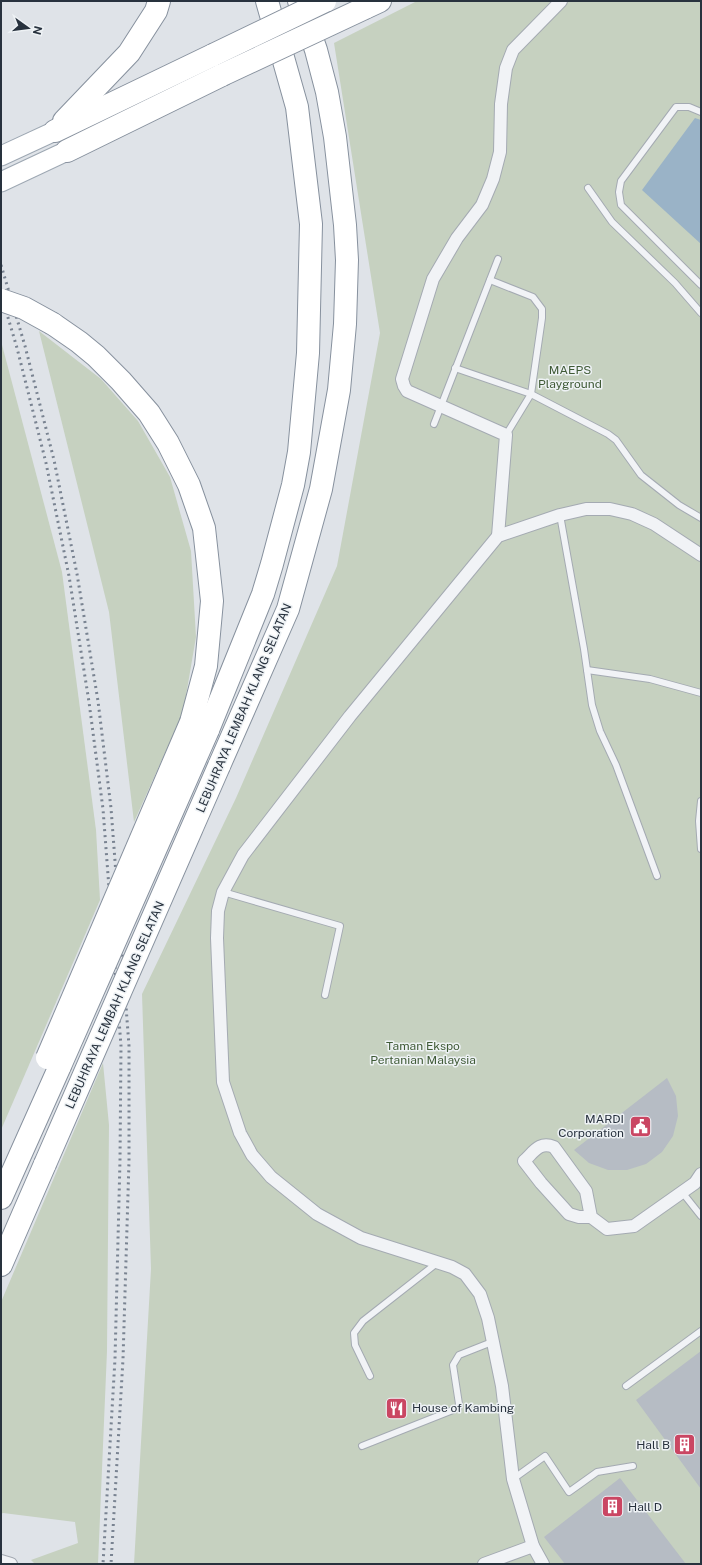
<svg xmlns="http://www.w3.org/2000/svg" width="702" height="1565" viewBox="0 0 702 1565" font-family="'Public Sans',sans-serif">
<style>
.green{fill:#c6d1c0}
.water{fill:#9ab3c7}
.building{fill:#b6bcc4}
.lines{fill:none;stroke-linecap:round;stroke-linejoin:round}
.lane-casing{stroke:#a4aab2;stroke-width:8}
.street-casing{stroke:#a4aab2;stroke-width:14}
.primary-casing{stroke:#9ea8b3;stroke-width:21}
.highway-casing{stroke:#87919e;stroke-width:24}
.lane{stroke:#f1f3f6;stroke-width:6}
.street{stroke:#f1f3f6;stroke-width:12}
.primary{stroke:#fff;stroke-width:19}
.highway{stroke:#fff;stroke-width:22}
.rail{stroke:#798391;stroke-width:3;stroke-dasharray:2 4;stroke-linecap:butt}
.highway-bridge-casing{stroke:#87919e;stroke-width:24;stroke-linecap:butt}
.highway-bridge{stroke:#fff;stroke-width:22}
.labels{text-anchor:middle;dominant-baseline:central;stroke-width:3;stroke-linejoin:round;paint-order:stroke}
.park-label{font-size:12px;fill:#3f5a36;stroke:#eef2f5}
.street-label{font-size:12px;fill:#28323e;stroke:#eef2f5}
.poi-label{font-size:12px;fill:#28323e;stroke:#eef2f5;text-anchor:end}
</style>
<rect width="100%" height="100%" fill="#dfe3e8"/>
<g class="green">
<path d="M417 1H701V1564H134L151 1269 142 994 236 798 337 566 380 333 334 43Z"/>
<path d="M39 331 101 379 138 421 170 477 191 551 196 637 183 713 134 822 109 612Z"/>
<path d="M1 341 62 572 96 830 100 900 1 1130Z"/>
<path d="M103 1063 109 1125 107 1351 98 1564H35L31 1560 78 1543 75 1522 3 1513 1 1514V1302Z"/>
</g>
<path class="water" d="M695 118 701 120V244L642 190Z"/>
<g class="building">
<path d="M667 1078 676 1096 678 1116 673 1136 662 1152 646 1164 627 1170H608L589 1163 574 1150Z"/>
<path d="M701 1351V1489L636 1400Z"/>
<path d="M620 1478 686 1564H565L544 1537Z"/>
</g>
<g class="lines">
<defs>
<g id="lane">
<path d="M701 112 689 107H676L621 181 619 192 621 205 701 285"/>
<path d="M588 188 612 222 675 283 701 313"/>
<path d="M490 280 533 297 542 309V318L531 394 506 435"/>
<path d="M455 368 531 394 608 434 616 440 641 475 679 505 701 518"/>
<path d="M434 424 498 259"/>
<path d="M560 515 584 649 592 705 600 731 616 765 657 876"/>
<path d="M587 670 650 679 701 693"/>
<path d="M701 801 699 821 701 849"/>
<path d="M223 892 340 926 325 995"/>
<path d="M682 1192 701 1216"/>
<path d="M370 1376 355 1345 354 1333 363 1321 437 1263"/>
<path d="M626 1386 701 1331"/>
<path d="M362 1446 458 1408 459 1404 453 1365 459 1355 492 1342"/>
<path d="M513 1479 545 1456 569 1492 597 1472 633 1466"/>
</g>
<g id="street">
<path d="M498 536 506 435 407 391 404 386 402 379 433 279 457 238 482 205 493 179 500 152 501 104 506 68 513 50 561 1"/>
<path d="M591 1217H579L569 1214 541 1183 524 1161C534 1152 539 1141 554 1147L586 1191 591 1217 607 1229 634 1226 695 1183 701 1174"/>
<path d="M1 1561 11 1564"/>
<path d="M484 1564 533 1546"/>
<path d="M543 1564 533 1546 513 1479 502 1386 488 1318 480 1294 465 1274 452 1267 361 1238 317 1214 271 1177 252 1155 240 1133 223 1082 217 938 218 911 223 892 243 855 350 716 498 536 560 515 586 509H610L632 514 654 524 701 555"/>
</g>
<g id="primary">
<path d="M1 156 55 131"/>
<path d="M1 182 67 151"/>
</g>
<g id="highway">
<path d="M365 8 380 1"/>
<path d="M64 121 129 53 156 11 159 1"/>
<path d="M55 131 213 55"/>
<path d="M67 151 222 75"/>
<path d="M53 324 79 342 96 356 121 381 149 413 168 443 189 485 204 528 212 601 206 666 191 722"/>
<path d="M208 730 263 594 272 564 293 485 299 452 308 353 311 224 297 107 267 1"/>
<path d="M219 766 288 609 321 489 339 390 345 324 347 260 345 225 335 137 327 92 316 50 299 1"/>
<path d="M1 1198 60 1066"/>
<path d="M1 1265 45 1164"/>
</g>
</defs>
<use href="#lane" class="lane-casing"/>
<use href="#street" class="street-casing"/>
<use href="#primary" class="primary-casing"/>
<use href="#highway" class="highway-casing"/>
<use href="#lane" class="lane"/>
<use href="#street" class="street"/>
<use href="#primary" class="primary"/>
<use href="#highway" class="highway"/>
<g class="rail">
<path d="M1 265 25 346 54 460 77 574 98 701 111 808 129 1046V1161L123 1359 111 1564"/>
<path d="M1 294 17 348 46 463 69 576 89 702 103 809 121 1046 120 1160 115 1359 103 1564"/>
</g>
<defs>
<g id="highway-bridge">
<path d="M213 55 325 1"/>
<path d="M222 75 365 8"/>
<path d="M1 300 24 308 53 324"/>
<path d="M47 1058 191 722"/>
<path d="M60 1066 208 730"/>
<path d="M45 1164 219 766"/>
</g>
</defs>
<use href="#highway-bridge" class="highway-bridge-casing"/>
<use href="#highway-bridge" class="highway-bridge"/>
</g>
<defs>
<symbol id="civic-square" viewBox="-11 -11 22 22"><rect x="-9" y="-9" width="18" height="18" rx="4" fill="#ca4663" stroke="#eef2f5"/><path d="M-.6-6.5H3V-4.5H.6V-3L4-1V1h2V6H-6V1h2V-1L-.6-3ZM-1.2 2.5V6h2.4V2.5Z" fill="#fff"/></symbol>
<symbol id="restaurant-square" viewBox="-11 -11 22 22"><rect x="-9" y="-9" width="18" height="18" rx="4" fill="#ca4663" stroke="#eef2f5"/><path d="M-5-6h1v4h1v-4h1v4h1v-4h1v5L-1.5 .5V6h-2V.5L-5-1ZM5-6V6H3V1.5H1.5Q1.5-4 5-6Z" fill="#fff"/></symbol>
<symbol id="building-square" viewBox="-11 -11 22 22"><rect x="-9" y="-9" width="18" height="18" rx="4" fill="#ca4663" stroke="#eef2f5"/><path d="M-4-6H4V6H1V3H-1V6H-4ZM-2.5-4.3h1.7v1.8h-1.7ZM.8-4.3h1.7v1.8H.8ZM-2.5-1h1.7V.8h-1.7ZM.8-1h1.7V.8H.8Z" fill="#fff"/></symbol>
</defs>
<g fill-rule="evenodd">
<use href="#civic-square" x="628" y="1114" width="25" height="25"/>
<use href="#restaurant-square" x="384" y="1396" width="25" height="25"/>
<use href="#building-square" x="672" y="1432" width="25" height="25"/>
<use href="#building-square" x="600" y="1494" width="25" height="25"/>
</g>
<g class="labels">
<g class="park-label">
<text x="570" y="370">MAEPS<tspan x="570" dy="14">Playground</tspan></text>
<text x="423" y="1046">Taman Ekspo<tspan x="423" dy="14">Pertanian Malaysia</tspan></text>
</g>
<g class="street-label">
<text transform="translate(244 708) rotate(-67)">LEBUHRAYA LEMBAH KLANG SELATAN</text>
<text transform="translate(115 1005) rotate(-66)">LEBUHRAYA LEMBAH KLANG SELATAN</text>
</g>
<g class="poi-label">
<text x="624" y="1119">MARDI<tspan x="624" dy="14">Corporation</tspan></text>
<text x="412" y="1408" text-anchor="start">House of Kambing</text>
<text x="670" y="1445">Hall B</text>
<text x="628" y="1507" text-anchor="start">Hall D</text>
</g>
</g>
<rect width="702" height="1565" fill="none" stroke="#28323e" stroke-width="4"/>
<g transform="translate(28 28) rotate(104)" stroke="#eef2f5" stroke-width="3" paint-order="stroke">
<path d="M0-3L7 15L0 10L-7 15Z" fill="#28323e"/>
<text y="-6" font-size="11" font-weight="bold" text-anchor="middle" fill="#28323e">N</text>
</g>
</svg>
